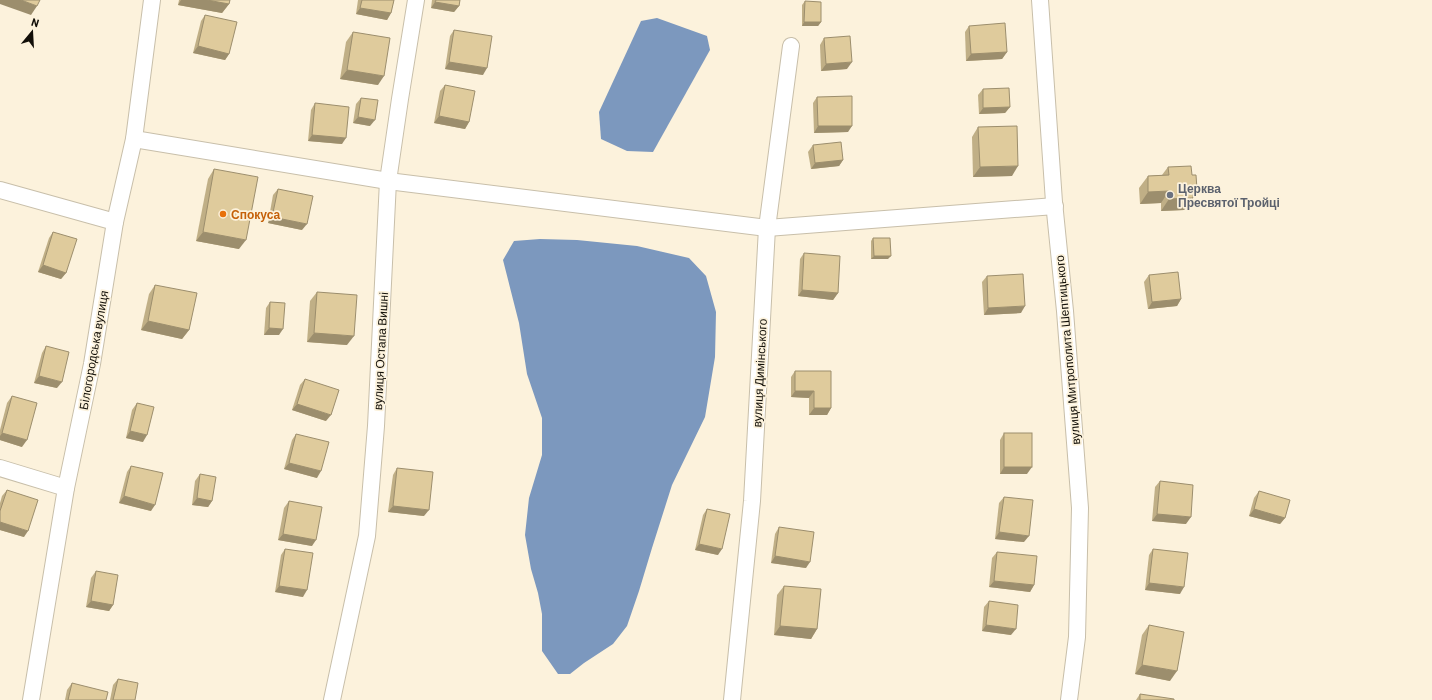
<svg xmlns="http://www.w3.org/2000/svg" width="1432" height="700" viewBox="0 0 1432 700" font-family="Barlow,sans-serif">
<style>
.water{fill:#7c98be}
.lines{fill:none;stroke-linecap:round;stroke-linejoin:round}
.minor-casing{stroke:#c8bfaa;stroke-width:18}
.minor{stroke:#fff;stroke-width:16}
.wall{fill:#c0af86}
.shaded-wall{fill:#9c8e6d}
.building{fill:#dfcb9c;stroke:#9c8e6d}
.worship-dot{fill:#6b7280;stroke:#fcf2dc;stroke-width:1.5}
.food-dot{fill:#e8710a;stroke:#fcf2dc;stroke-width:1.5}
.labels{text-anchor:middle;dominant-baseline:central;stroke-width:3.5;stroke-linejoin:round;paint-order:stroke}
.worship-label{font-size:12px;font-weight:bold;fill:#5b616d;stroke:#fcf2dc;text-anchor:start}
.food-label{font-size:12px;font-weight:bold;fill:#c56008;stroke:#fcf2dc;text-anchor:start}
.street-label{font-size:12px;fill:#120f08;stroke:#fcf2dc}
</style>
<rect width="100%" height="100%" fill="#fcf2dc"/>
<g class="water">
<path d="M657 18 707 36 710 50 653 152 627 151 601 139 599 112 641 21Z"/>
<path d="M540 239 577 240 637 246 689 258 706 276 716 312 715 357 705 417 672 485 652 548 639 591 627 626 613 644 584 663 570 674H558L542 651V614L538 593 531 569 525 535 529 498 542 455V418L527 374 519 323 503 260 514 241Z"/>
</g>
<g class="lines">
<defs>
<g id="minor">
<path d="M1040 0 1054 202 1065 311 1080 508 1077 637 1069 700"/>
<path d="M134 139 388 181 767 228 1055 206"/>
<path d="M0 190 115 222"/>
<path d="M0 468 66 488"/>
<path d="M31 700 66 488 92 364 115 222 134 139 152 0"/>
<path d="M332 700 367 536 376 426 388 181 400 99 416 0"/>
<path d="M732 700 752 501 767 228 791 46"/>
</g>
</defs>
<use href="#minor" class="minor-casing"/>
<use href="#minor" class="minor"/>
</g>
<g class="wall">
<path d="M179 0H230L229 4 222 13 178 5Z"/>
<path d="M358 0H394L391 13 387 20 356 14Z"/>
<path d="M432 0H460L459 6 454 12 431 8Z"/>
<path d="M805 1 821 22 818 26H802V5Z"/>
<path d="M205 15 229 54 225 60 193 53 201 21Z"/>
<path d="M969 26 1007 52 1002 59 966 61 965 32Z"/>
<path d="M454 30 483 75 445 69 450 36Z"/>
<path d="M353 32 378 85 340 79 346 42Z"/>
<path d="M824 38 847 69 821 71 820 45Z"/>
<path d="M445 85 469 122 465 129 434 123 440 91Z"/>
<path d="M983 89 1010 107 1005 113 979 114 978 95Z"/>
<path d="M817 97 848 132 814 133 813 103Z"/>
<path d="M361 98 370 126 353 123 356 104Z"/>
<path d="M315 103 342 144 308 141 311 110Z"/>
<path d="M978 127 1012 176 973 177 972 137Z"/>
<path d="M813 145 843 160 839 166 811 169 808 152Z"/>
<path d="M1168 167 1192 175 1197 189 1184 210 1161 211V203L1140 204 1139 188 1148 176 1162 175Z"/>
<path d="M214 169 239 249 196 241 208 179Z"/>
<path d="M278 189 302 230 268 223 273 195Z"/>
<path d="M53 232 66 273 61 279 38 272 49 238Z"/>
<path d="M873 238 888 259H871V241Z"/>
<path d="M804 253 838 293 833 300 798 296 800 259Z"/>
<path d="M1149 275 1181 299 1177 306 1148 309 1144 282Z"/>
<path d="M987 276 1021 313 984 315 982 282Z"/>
<path d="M155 285 189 330 182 339 141 330 149 294Z"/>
<path d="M317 292 347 345 307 342 310 301Z"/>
<path d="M270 302 279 335H264L266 308Z"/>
<path d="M46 346 57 388 34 383 42 353Z"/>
<path d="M795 371 831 408 827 415H809V398L791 397V377Z"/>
<path d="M305 379 326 421 292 410 300 385Z"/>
<path d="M12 396 22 447 0 440V430L7 403Z"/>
<path d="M137 403 143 442 126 438 132 410Z"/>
<path d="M1004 433 1027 474H1000V440Z"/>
<path d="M296 434 317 478 284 469 292 440Z"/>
<path d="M131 466 151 511 119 503 127 472Z"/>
<path d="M397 468 424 516 388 512 393 475Z"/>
<path d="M200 474 212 501 208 507 192 505 195 481Z"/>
<path d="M1160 481 1186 524 1152 521 1155 487Z"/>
<path d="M7 490 24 537 0 530V503L2 496Z"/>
<path d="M1259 491 1285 518 1280 524 1249 516 1254 498Z"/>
<path d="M1004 497 1024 542 995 539 999 503Z"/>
<path d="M289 501 312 546 278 540 284 508Z"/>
<path d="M707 509 718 555 695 550 703 515Z"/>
<path d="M779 527 806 568 771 563 775 534Z"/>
<path d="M285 549 303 597 275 592 281 555Z"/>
<path d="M1153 549 1180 594 1145 590 1149 555Z"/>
<path d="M997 552 1034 585 1030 592 989 587 992 558Z"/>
<path d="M96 571 113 605 109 611 86 607 91 578Z"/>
<path d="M784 586 817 629 811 639 774 635 777 595Z"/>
<path d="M989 601 1011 635 982 631 984 607Z"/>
<path d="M1149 625 1170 681 1135 674 1142 635Z"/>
<path d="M118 679 135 700H110L113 685Z"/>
<path d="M72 683 106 700H65L67 690Z"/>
<path d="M1140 694 1174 700H1136Z"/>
</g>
<g class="shaded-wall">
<path d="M0 0H21L37 6 31 15 0 4Z"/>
<path d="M181 0H207L229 4 222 13 178 5Z"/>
<path d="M435 2 459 6 454 12 431 8Z"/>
<path d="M360 8 391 13 387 20 356 14Z"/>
<path d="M804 22H821L818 26H802Z"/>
<path d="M198 46 229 54 225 60 193 53Z"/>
<path d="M1007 52 1002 59 966 61 971 54Z"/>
<path d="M449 62 487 68 483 75 445 69Z"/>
<path d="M852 62 847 69 821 71 826 64Z"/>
<path d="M347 70 384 76 378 85 340 79Z"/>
<path d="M1010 107 1005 113 979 114 983 108Z"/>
<path d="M439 116 469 122 465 129 434 123Z"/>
<path d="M358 117 375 120 370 126 353 123Z"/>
<path d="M818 126H852L848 132 814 133Z"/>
<path d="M312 135 346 138 342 144 308 141Z"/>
<path d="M843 160 839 166 811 169 815 163Z"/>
<path d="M1018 166 1012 176 973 177 980 167Z"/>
<path d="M1192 189H1197L1191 198H1193L1184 210 1161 211 1169 199Z"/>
<path d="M1169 191 1161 203 1140 204 1148 192Z"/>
<path d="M272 217 307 224 302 230 268 223Z"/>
<path d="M203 232 246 240 239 249 196 241Z"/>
<path d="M874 256H891L888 259H871Z"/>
<path d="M43 265 66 273 61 279 38 272Z"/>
<path d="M802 290 838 293 833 300 798 296Z"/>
<path d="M1181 299 1177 306 1148 309 1152 302Z"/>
<path d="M1025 306 1021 313 984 315 988 308Z"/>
<path d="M148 321 189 330 182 339 141 330Z"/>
<path d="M269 328 283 329 279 335H264Z"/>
<path d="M314 333 354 336 347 345 307 342Z"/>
<path d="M39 376 62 382 57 388 34 383Z"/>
<path d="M795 391H814L809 398 791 397Z"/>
<path d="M297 404 331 415 326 421 292 410Z"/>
<path d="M814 408H831L827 415H809Z"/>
<path d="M130 431 147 435 143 442 126 438Z"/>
<path d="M2 433 27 440 22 447 0 440V436Z"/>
<path d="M289 463 321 471 317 478 284 469Z"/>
<path d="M1004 467H1032L1027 474H1000Z"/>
<path d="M124 496 155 505 151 511 119 503Z"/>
<path d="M197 498 212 501 208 507 192 505Z"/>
<path d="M393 506 429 510 424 516 388 512Z"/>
<path d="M1254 509 1285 518 1280 524 1249 516Z"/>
<path d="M1157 514 1191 517 1186 524 1152 521Z"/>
<path d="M0 522 28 531 24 537 0 530Z"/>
<path d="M999 532 1029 536 1024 542 995 539Z"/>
<path d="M283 534 316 540 312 546 278 540Z"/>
<path d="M699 544 722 549 718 555 695 550Z"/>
<path d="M775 556 810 562 806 568 771 563Z"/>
<path d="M994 581 1034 585 1030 592 989 587Z"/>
<path d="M1149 583 1184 587 1180 594 1145 590Z"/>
<path d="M279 586 307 590 303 597 275 592Z"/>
<path d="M91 601 113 605 109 611 86 607Z"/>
<path d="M986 625 1016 629 1011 635 982 631Z"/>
<path d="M780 626 817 629 811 639 774 635Z"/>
<path d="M1142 665 1177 671 1170 681 1135 674Z"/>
</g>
<g class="building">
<path d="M21 0H40L37 6Z"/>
<path d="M207 0H230L229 4Z"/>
<path d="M362 0H394L391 13 360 8Z"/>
<path d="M436 0H460L459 6 435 2Z"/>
<path d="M805 1 821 2V22H804Z"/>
<path d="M205 15 237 22 229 54 198 46Z"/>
<path d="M1005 23 1007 52 971 54 969 26Z"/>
<path d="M454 30 492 36 487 68 449 62Z"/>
<path d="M353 32 390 38 384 76 347 70Z"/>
<path d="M850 36 852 62 826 64 824 38Z"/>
<path d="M445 85 475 91 469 122 439 116Z"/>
<path d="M1009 88 1010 107 983 108V89Z"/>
<path d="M852 96V126H818L817 97Z"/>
<path d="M361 98 378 100 375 120 358 117Z"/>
<path d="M315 103 349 107 346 138 312 135Z"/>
<path d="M1017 126 1018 166 980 167 978 127Z"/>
<path d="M841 142 843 160 815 163 813 145Z"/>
<path d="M1191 166 1192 175H1196L1197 189H1192L1193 198 1169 199V191L1148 192V176L1169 175 1168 167Z"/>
<path d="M214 169 258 177 246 240 203 232Z"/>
<path d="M278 189 313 196 307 224 272 217Z"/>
<path d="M53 232 77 239 66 273 43 265Z"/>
<path d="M873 238H890L891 256H874Z"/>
<path d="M804 253 840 256 838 293 802 290Z"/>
<path d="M1178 272 1181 299 1152 302 1149 275Z"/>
<path d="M1023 274 1025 306 988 308 987 276Z"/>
<path d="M155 285 197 293 189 330 148 321Z"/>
<path d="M317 292 357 295 354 336 314 333Z"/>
<path d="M270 302 285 303 283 329 269 328Z"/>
<path d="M46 346 69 352 62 382 39 376Z"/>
<path d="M795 371H831V408H814V391H795Z"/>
<path d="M305 379 339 390 331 415 297 404Z"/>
<path d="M12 396 37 403 27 440 2 433Z"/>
<path d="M137 403 154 407 147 435 130 431Z"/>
<rect x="1004" y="433" width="28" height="34"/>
<path d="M296 434 329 442 321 471 289 463Z"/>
<path d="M131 466 163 473 155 505 124 496Z"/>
<path d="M397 468 433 472 429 510 393 506Z"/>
<path d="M200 474 216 477 212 501 197 498Z"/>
<path d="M1160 481 1193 485 1191 517 1157 514Z"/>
<path d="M7 490 38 500 28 531 0 522V511Z"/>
<path d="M1259 491 1290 500 1285 518 1254 509Z"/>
<path d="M1004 497 1033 500 1029 536 999 532Z"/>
<path d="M289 501 322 507 316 540 283 534Z"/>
<path d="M707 509 730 514 722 549 699 544Z"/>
<path d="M779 527 814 532 810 562 775 556Z"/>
<path d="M285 549 313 553 307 590 279 586Z"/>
<path d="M1153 549 1188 553 1184 587 1149 583Z"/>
<path d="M997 552 1037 556 1034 585 994 581Z"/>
<path d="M96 571 118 575 113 605 91 601Z"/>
<path d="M784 586 821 589 817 629 780 626Z"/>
<path d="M989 601 1018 605 1016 629 986 625Z"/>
<path d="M1149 625 1184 632 1177 671 1142 665Z"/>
<path d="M118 679 138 683 135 700H113Z"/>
<path d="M72 683 108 692 106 700H68Z"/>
<path d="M1140 694 1174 699V700H1140Z"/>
</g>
<circle class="worship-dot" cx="1170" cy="195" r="4"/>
<circle class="food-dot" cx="223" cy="214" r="4"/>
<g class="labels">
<g class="worship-label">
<text x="1178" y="188">Церква<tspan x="1178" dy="14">Пресвятої Тройці</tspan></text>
</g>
<g class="food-label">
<text x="231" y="214">Спокуса</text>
</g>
<g class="street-label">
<text transform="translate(93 350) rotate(-80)">Білогородська вулиця</text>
<text transform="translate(1067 350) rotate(-95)">вулиця Митрополита Шептицького</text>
<text transform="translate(380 351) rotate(-87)">вулиця Остапа Вишні</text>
<text transform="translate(759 373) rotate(-87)">вулиця Димінського</text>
</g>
</g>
<g transform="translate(32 32) rotate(18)" stroke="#fcf2dc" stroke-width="3" paint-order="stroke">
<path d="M0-3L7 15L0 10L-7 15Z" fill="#120f08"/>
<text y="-6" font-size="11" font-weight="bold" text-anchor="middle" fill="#120f08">N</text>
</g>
</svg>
